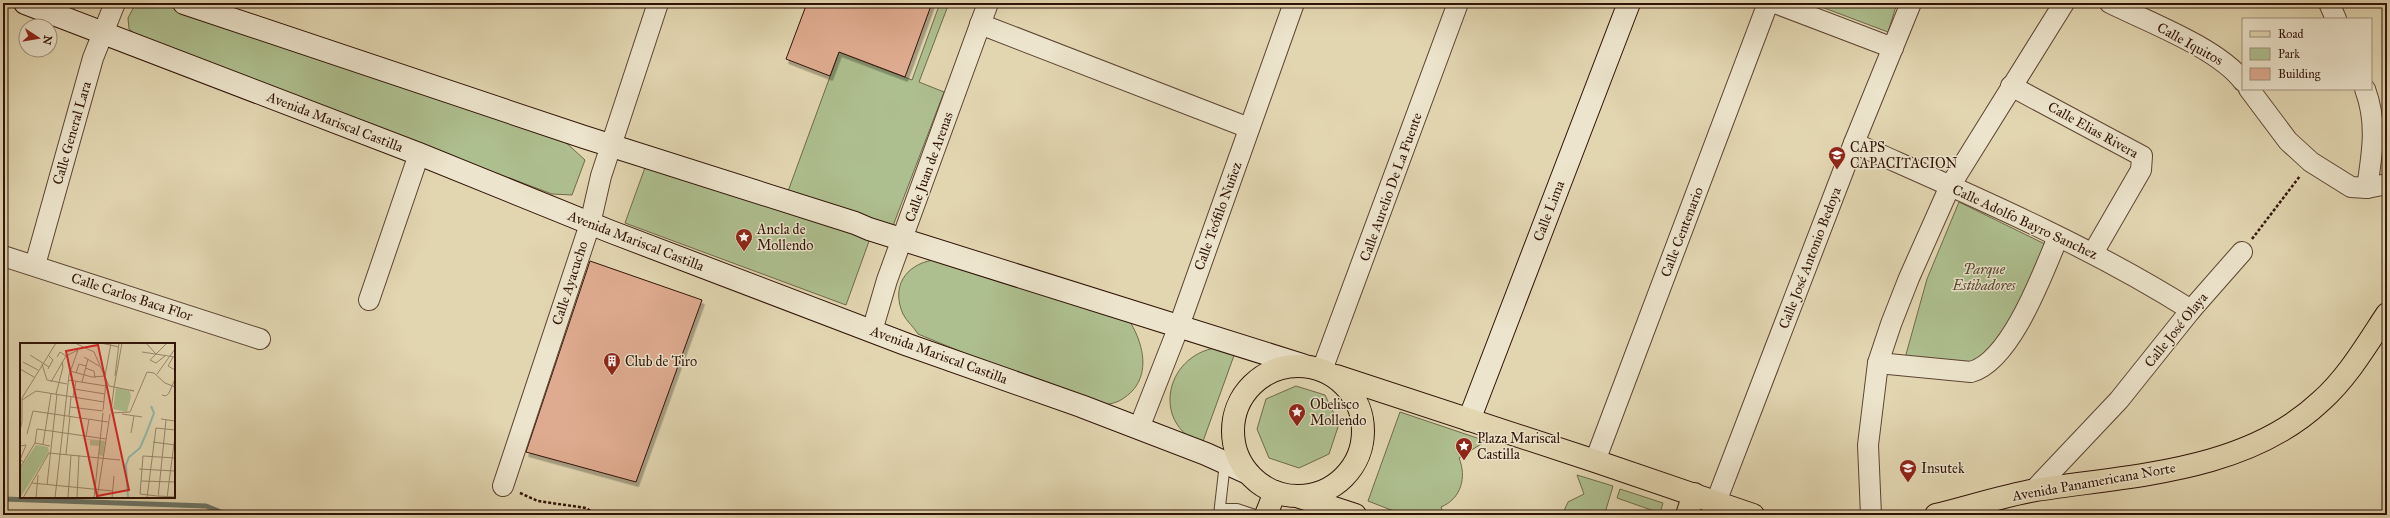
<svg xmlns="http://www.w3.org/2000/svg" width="2390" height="518" viewBox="0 0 2390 518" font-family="'IM FELL Great Primer',serif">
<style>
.green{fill:#aebf8f;stroke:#70694b}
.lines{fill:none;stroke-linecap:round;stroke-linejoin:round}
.stream{stroke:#6d7769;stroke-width:5}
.building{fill:#dfab90;stroke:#311307;filter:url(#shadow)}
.lane-casing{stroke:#5d4432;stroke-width:12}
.street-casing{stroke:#5d4432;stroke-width:22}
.secondary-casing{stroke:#311307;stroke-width:24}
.primary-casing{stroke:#311307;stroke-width:24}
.path{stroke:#311307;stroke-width:2.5;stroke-dasharray:3 2;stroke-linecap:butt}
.lane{stroke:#ece4cc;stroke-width:10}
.street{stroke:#ece4cc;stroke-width:20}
.secondary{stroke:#ece4cc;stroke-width:22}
.primary{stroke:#e2d6b1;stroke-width:22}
.labels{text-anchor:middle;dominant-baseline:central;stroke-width:3;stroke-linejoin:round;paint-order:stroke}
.street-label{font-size:14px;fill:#311307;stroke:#ece4cc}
.poi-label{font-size:14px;fill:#311307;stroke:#ece4cc;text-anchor:start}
.park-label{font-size:14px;font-style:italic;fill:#564730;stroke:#ece4cc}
.inset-river{fill:none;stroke:#95b9ab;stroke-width:2}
.inset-road{fill:none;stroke:#9b886d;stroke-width:1}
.view{fill:#d62828;fill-opacity:0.15;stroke:#d62828;stroke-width:2}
.inset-edge{fill:none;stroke:#311307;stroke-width:2}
</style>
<defs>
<filter id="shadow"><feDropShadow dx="2.5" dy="4.5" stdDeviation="0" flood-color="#0004"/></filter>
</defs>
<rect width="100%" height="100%" fill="#e2d6b1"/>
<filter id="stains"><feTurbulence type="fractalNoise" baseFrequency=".005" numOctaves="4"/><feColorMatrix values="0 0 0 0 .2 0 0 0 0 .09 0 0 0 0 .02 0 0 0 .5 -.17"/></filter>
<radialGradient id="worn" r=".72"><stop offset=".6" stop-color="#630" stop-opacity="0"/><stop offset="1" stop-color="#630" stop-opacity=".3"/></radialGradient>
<g class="green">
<path d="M37 3H76L71 16Z"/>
<path d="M136 3H160L562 139 585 160 572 195 552 194 143 40 129 29 128 18Z"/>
<path d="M940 3H949L919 82 944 92 891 231 787 194 839 52 912 80Z"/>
<path d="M1811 3H1897L1888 32Z"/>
<path d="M647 162 872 233 846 305 625 223Z"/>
<path d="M1959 202 2055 249 1979 369 1905 358 1927 279Z"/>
<path d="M933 260 1127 317C1145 344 1154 382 1119 401 1113 404 1102 405 1095 407L918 334C914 327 907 322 903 314 891 287 905 265 933 260Z"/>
<path d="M1222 347 1236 350 1202 444C1149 423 1166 351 1222 347Z"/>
<path d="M1296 386 1325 395 1339 424 1329 454 1299 468 1269 458 1257 429 1266 399Z"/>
<path d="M1400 412 1486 441 1459 458C1467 477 1461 499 1441 507L1444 515H1404L1368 501Z"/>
<path d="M1577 475 1613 486 1605 513 1562 515 1568 502 1584 494Z"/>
<path d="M1620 489 1663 503 1660 513 1617 498Z"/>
</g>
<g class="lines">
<path class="stream" d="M3 499 206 506 228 515"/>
</g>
<g class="building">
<path d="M807 3H932L905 77 839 52 830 76 786 59Z"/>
<path d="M590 261 702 300 636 482 526 452Z"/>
</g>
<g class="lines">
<defs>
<g id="lane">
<path d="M1221 509H1237L1255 515"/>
<path d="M1219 515 1225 463"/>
</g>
<g id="street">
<path d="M1775 3 1893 48"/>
<path d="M2110 3C2148 22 2218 48 2243 81"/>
<path d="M2329 3 2336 19"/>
<path d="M980 24 1249 128"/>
<path d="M2011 86 2142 156 2141 170 2093 253"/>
<path d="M2249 89 2288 141 2311 162 2351 187 2367 188 2387 184"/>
<path d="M2365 89C2378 124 2372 153 2367 188"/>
<path d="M1854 143C1968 194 2085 243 2191 310"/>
<path d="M3 256 260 339"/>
<path d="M35 265 93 58 115 3"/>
<path d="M369 300 419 154"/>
<path d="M872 331 887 280 988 3"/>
<path d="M1878 363 1971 372C2011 361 2043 273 2058 237"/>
<path d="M1322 370 1458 3"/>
<path d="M1139 428 1179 326 1294 3"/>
<path d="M1595 461 1768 3"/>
<path d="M503 486 590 224 601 176 658 3"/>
<path d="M2034 490 2119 400 2191 310 2242 252"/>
<path d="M1711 515 1854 143 1911 3"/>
<path d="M1871 515 1868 445 1878 363 1891 324 1909 278 1950 186 2064 3"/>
</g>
<g id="secondary">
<path d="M25 3 419 154 609 231 908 345 1081 406 1206 454 1248 473"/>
<path d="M184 3 584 137 855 223 869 229 1302 365"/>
<path d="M1469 420 1629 3"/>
</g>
<g id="primary">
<circle cx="1298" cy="431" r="65"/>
<path d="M1336 376 1595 461 1753 515"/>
<path d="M1300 497 1355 515"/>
<path d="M1266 515 1275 492"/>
<path d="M1687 515 1694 494"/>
<path d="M1936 515C1969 507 2002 496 2036 490 2132 475 2246 472 2321 401 2348 377 2367 344 2387 314"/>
</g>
</defs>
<use href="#lane" class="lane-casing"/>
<use href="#street" class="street-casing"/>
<use href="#secondary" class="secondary-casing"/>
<use href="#primary" class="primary-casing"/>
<g class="path">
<path d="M2252 239 2300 176"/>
<path d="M520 493 538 501 586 508 597 515"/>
</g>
<use href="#lane" class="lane"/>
<use href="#street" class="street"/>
<use href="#secondary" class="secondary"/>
<use href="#primary" class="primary"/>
</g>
<defs>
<symbol id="school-pin" viewBox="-11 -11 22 30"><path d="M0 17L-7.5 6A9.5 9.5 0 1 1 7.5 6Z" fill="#8f2418" stroke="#ece4cc"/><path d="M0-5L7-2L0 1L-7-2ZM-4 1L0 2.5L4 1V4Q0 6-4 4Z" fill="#fff"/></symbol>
<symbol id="sight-pin" viewBox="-11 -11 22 30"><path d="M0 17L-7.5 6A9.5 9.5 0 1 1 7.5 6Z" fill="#8f2418" stroke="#ece4cc"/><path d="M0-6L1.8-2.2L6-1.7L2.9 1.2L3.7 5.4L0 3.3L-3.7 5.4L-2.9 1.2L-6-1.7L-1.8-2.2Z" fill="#fff"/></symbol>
<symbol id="building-pin" viewBox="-11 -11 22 30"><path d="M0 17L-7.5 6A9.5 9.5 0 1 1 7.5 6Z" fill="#8f2418" stroke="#ece4cc"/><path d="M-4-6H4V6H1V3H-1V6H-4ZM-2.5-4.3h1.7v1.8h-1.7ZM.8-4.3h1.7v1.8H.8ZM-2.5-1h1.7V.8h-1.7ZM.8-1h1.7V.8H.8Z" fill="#fff"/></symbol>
</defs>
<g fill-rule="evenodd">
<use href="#school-pin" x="1827" y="145" width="20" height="27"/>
<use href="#sight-pin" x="734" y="227" width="20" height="27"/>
<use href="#building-pin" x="602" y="351" width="20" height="27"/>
<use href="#sight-pin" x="1287" y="402" width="20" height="27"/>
<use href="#sight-pin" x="1454" y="436" width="20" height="27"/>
<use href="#school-pin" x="1898" y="458" width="20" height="27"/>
</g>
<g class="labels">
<g class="street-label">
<text transform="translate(2190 44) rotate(29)">Calle Iquitos</text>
<text transform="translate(335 122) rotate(21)">Avenida Mariscal Castilla</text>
<text transform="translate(2093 130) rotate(29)">Calle Elias Rivera</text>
<text transform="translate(72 133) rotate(-74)">Calle General Lara</text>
<text transform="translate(929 167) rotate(-70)">Calle Juan de Arenas</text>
<text transform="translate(1391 187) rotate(-70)">Calle Aurelio De La Fuente</text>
<text transform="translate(1549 211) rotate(-69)">Calle Lima</text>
<text transform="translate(1218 216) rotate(-70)">Calle Teófilo Nuñez</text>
<text transform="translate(2025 222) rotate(25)">Calle Adolfo Bayro Sanchez</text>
<text transform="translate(1682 232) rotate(-69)">Calle Centenario</text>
<text transform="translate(636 241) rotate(21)">Avenida Mariscal Castilla</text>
<text transform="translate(1810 258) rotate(-69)">Calle José Antonio Bedoya</text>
<text transform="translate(570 283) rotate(-72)">Calle Ayacucho</text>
<text transform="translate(132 297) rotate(18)">Calle Carlos Baca Flor</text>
<text transform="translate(2176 330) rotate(-51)">Calle José Olaya</text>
<text transform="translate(939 355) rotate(20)">Avenida Mariscal Castilla</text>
<text transform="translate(2094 482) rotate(-10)">Avenida Panamericana Norte</text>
</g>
<g class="poi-label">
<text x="1850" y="147">CAPS<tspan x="1850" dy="16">CAPACITACION</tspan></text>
<text x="757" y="229">Ancla de<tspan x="757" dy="16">Mollendo</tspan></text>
<text x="625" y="361">Club de Tiro</text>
<text x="1310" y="404">Obelisco<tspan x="1310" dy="16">Mollendo</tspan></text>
<text x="1477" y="438">Plaza Mariscal<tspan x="1477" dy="16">Castilla</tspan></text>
<text x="1921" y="468">Insutek</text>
</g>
<g class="park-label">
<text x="1984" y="269">Parque<tspan x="1984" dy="16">Estibadores</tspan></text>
</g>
</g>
<g transform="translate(20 343)">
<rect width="155" height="155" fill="#e2d6b1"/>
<path d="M96 45 110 48 111 54 107 69 93 66ZM58 95 85 98 83 113 79 112V103L70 102V97ZM16 102 28 104 29 109 0 155V126Z" fill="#aebf8f"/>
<path class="inset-river" d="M108 155 106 122 109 114 120 105 126 91 134 70 131 63"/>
<path class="inset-road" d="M55 0 74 9 89 43 94 44 91 68M81 0 99 4M102 0 94 44 114 48 110 47M126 0 136 11M122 9 155 14M10 12 29 24 28 26M28 12 33 17 29 24M145 13 136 20 130 17 147 0M37 14 40 9 46 13M64 14 79 23M153 14 148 23 155 27M3 19 18 27M22 21 27 37 47 41M65 25 74 28 75 35M0 26 14 34M50 28 72 34 85 33 91 0M56 30 59 21 66 23M137 31 155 6M95 33 99 0M48 37 86 43M31 39 46 13 58 7M62 39 68 16M54 46 85 51M36 51 43 24 42 19M142 52 146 53 149 50 155 36M53 54 56 38M2 55 36 0M2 57 16 48 84 59M50 64 83 68M83 67 86 39M91 70 110 69 127 29 134 30 145 40 155 44M102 71 122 74M49 73 51 54M141 76 155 78M0 87 2 79V55M111 90 114 73M7 91 13 68 88 79M66 94 69 76M133 99 155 102M15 100 30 103M23 101 31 51M0 103 6 102 0 117 4 119M46 111 50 73M0 125 15 100 17 86 86 96M119 126 155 128M121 138 155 139M12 140 93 148M27 142 37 51M137 153 120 151 123 113 155 115M138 153 155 154M3 155 29 110 100 117M16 155 18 132M35 155 49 32 58 7M48 155 51 112M57 155 59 112M74 155 83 70M77 155 90 71M92 155 94 133M127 155 136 85 155 87M138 155 146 77M147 155 155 93"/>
<path class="view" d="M78 2 109 147 77 153 46 8Z"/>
<rect width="155" height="155" class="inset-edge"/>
</g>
<rect width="2390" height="518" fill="none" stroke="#e2d6b1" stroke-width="16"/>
<rect x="4" y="4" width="2382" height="510" fill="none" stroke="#311307" stroke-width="2"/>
<rect x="8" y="8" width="2374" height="502" fill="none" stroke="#311307"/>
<rect x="2242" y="18" width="130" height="72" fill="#ece4cc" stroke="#a1907d"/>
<rect x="2250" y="31" width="20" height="6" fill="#e2d6b1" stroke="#a1907d"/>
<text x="2278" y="38" font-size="12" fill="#311307">Road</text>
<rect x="2250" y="48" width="20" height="12" fill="#aebf8f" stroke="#a1907d"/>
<text x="2278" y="58" font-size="12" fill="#311307">Park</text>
<rect x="2250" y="68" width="20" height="12" fill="#dfab90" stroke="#a1907d"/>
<text x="2278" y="78" font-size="12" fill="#311307">Building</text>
<g transform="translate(38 38) rotate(102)"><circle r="19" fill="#ece4cc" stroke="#a1907d"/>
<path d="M0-3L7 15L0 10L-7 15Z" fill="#8f2418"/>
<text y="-6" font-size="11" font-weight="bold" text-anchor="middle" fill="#311307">N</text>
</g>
<rect width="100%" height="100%" filter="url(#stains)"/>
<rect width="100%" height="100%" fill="url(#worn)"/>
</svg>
